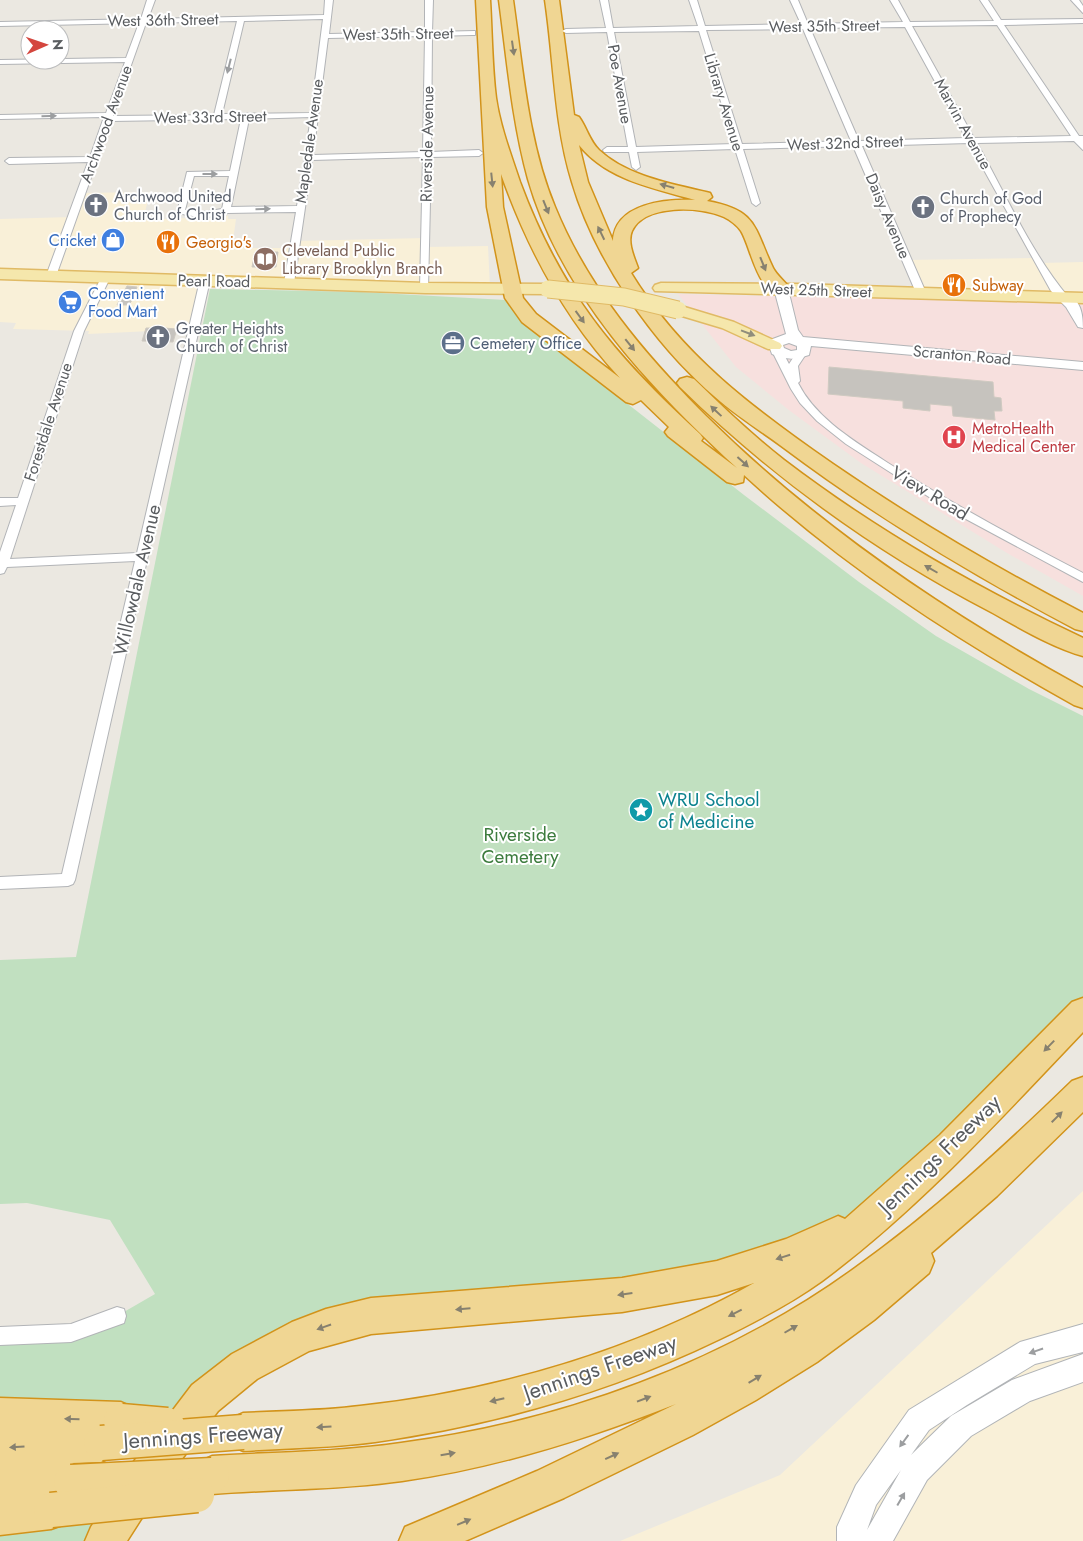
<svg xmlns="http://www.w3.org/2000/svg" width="1083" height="1541" font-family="Jost,sans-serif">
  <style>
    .commercial { fill: #f9f0d8 }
    .medical { fill: #f7e0de }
    .green { fill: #c1e0c0 }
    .building { fill: #c6c3be; stroke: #cfcac1 }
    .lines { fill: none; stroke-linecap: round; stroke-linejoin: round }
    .street-casing { stroke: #b2b4b7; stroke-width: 2 }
    .secondary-casing { stroke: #b1b4b7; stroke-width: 2 }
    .primary-casing { stroke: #e0ba65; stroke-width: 3 }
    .highway-casing { stroke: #d2931a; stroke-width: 3 }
    .street { fill: #fff; fill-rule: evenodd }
    .secondary { fill: #fff; fill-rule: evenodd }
    .primary { fill: #f5e7ac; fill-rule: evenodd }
    .highway { fill: #f0d693; fill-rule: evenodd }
    .primary-bridge-casing { stroke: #e0ba65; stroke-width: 19; stroke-linecap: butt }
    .highway-bridge-casing { stroke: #d2931a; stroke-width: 37; stroke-linecap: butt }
    .primary-bridge { stroke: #f5e7ac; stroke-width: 17 }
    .highway-bridge { stroke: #f0d693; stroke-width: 34 }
    .oneway { fill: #87816f }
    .oneway2 { fill: #9c9ea0 }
    .oneway3 { fill: #908d7b }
    .labels { text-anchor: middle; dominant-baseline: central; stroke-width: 4; stroke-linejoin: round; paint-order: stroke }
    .far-street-label { font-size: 16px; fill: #5a5d60; stroke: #fff }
    .far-worship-label { font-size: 16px; fill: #5b616d; stroke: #fff; text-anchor: start }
    .far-shop-label { font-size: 16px; fill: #366cbe; stroke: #fff; text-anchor: end }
    .far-food-label { font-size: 16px; fill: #c56008; stroke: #fff; text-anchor: start }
    .far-education-label { font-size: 16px; fill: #785e54; stroke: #fff; text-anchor: start }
    .far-service-label { font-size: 16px; fill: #4e5e75; stroke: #fff; text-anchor: start }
    .far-health-label { font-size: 16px; fill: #be3a42; stroke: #fff; text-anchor: start }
    .street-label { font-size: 19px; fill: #5a5d60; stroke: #fff }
    .culture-label { font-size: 19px; fill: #0d838f; stroke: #fff; text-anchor: start }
    .park-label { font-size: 19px; fill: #3d7c3e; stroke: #fff }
    .near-street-label { font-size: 22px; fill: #5a5d60; stroke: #fff }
  </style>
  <rect width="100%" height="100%" fill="#ebe8e1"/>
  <g class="commercial">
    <path d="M150,192L143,220L228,216V219H236L232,248H294L295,241L425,238L426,247L488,246L490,288L205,280L194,329L88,334L89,331L13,329L16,323L0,322V219L72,217L81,193Z"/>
    <path d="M1036,258L1040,263L1083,262V298L922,295L907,260Z"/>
    <path d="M1083,1191V1541H620L780,1475Z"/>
  </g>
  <path class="medical" d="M678,294L1083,303V596L1007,553L861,463L790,411L736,367Z"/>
  <g class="green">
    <path d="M210,289L361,292L506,300L541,336L744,495L859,582L936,636L1029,689L1083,716V1011L908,1188L790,1255L340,1322L172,1425L0,1417V1336L71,1333L117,1316L155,1294L110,1220L27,1203L0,1204V960L76,957Z"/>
    <path d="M128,1504L105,1541H0V1516Z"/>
  </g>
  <g class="building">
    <path d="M255,252H278L276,267H252Z"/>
    <path d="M127,286L137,287L132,300L129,305H117Z"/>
    <path d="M146,328H164L177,329L173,342L142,341Z"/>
    <path d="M443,338H464L463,349H443Z"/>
    <path d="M829,367L993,382L994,397L1001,398L1002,411H994L995,420L953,416L952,406L930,404V411L903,408V401L828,394Z"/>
  </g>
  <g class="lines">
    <g class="street-casing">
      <g id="street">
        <path d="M147,0H155L148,19L324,15L325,0H333L329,34L425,32V0H433L432,32L475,31V35H472L432,36L431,152L479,150L483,153L479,156L431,157L428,290L420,288L423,157L312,160L294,283L289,286L284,283L296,212L228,213L203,218L177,213L187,172L230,171L241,119L111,121L56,276L48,278L46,276L88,162L9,164L5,161L9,158L90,157L104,117L0,119V115L106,113L125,62L0,64V60L126,58L139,23L0,26V22L141,19ZM323,19L311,113L222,114L244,21ZM237,21L214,115L113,116L146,23ZM425,36L423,152L313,155L328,38ZM311,117L297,206L231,207L249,119ZM194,176H229L222,209L203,212L185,210Z"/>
        <path d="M600,0H608L613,28L698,26L689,0H697L705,26L801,24L790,0H798L808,24L903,22L890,0H898L910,22L994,21L980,0H988L1001,20L1083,19V23L1004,25L1079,136H1083V150L1074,141L977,143C1006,195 1031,253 1069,298L1061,300L1051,291L969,143L862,146L927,295L922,298L917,295L853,146L743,149L760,203L756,206L752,203L735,149L637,152L640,167L636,170L632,167L629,152H604L603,150L607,147H628L607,32L566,33L562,31L566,29L606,28ZM997,25L1071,136L974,138L912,26ZM905,27L966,138L859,141L810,28ZM803,29L851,141L742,144L706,30ZM699,31L734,144L636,147L614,32Z"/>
        <path d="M1071,0H1079L1083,6V13Z"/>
        <path d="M102,276L110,278L84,331L10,559L137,553L200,280L205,277L210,280L75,880L73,884L68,886L0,889V877L62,874L135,561L7,567L4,573L0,574V552L16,505L0,506V498H18L74,331Z"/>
        <path d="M777,348L781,349L789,364L797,352H805L806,354L798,366L800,381L798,383C816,419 856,442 888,463C951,503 1017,539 1083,573V582L951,511L846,444L817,421L800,403L791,389L772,351Z"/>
        <path d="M117,1307L124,1309L126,1316L124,1323L71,1342L0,1345V1327L71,1324Z"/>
      </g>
    </g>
    <g class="secondary-casing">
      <g id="secondary">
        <path d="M781,285L788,289L798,330L803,337L1083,362V370L811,346L809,355C794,360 787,360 772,354L768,343L770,340L786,334L774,289ZM789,343L797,346V350L791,351L784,348L783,345Z"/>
        <path d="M1064,294C1081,298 1083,314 1083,328L1078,327L1066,307L1057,298Z"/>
        <path d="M1083,1324V1352L1035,1364L967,1405L929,1430L911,1455L951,1416L1012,1380L1083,1354V1382L1030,1401L971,1436L927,1480L893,1541H837V1527L856,1485L909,1410L1020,1342ZM901,1470L867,1530L876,1505Z"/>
      </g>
    </g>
    <g class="primary-casing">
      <g id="primary">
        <path d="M0,269L425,283L548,284L556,289L548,294L425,293L0,279Z"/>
        <path d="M661,283L798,284L1083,293V303L655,291L653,288L655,285Z"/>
        <path d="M678,305L734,322L780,343L782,346L780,349H768L722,328L672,313L670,310Z"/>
      </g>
    </g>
    <g class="highway-casing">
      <g id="highway">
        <path d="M476,0H490C492,32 492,66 496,98C500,126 511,155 520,182C561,292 614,355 700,434L703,438L701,441L737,468C651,389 561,294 528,179C512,121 507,60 499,0H513C523,69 528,142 555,207C588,288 645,355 706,416C817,526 946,613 1083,688V708L1074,705C957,640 844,567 744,475L743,482L735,484L727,482L668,436L665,432L669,427L641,400L633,404L626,402L522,322L505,298L487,207ZM501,174C528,250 565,319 620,378L536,314L523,298L503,207Z"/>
        <path d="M545,0H559L574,115L579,117C587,128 589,140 599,150C628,177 673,184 710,193L712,197L707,201C758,210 754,228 773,268C777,276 785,281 790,289L787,293C758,300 752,249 741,231C737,225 730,220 724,217C701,206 644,204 632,231C627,242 634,257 638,268L631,273C682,356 754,409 833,464C913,519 996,568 1083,613V631L1075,629C973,575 876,517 784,448C761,431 735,415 714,396C653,343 595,260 572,182C554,124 554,60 545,0ZM579,145C607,180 653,188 695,200C666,199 615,203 613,241L588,182Z"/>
        <path d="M687,377L694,379C723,407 752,435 784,460C877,531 977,588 1083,638V656C1051,647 1020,628 991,612C876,552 773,478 680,387L677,383L680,379Z"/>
        <path d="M1083,998V1032C1000,1119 919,1209 822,1281C790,1304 755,1322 720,1339C611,1392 494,1425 375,1442C331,1448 287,1448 243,1451L230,1445L224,1432L230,1419L243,1413C282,1411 321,1411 360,1406C497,1391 634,1351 754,1283L717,1295L622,1312L371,1334L309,1351L257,1379L218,1411L166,1480L127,1541H85L91,1527L129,1468L192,1385L232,1354L292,1322L326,1309L371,1298L622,1278L717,1261L786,1239L838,1216L845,1219L940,1135L1072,1002Z"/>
        <path d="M1083,1077V1112L997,1196L931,1253L934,1261L929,1273L874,1320L817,1362L756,1400L693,1435L564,1498L465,1541H399L405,1527L537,1471L676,1404C587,1439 496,1468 402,1481C339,1490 275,1489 212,1494L199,1488L193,1475L199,1462L212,1456C275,1452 339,1452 401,1443C561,1422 724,1363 855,1268C933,1212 1003,1148 1072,1081Z"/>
        <path d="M0,1398L121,1402L134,1408L140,1421L134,1434L118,1439L120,1443L114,1456L101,1462L72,1463L84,1469L90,1482L84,1495L67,1501L70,1510L65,1524L51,1529L0,1535Z"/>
      </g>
    </g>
    <use href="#street" class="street"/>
    <use href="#secondary" class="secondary"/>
    <use href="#primary" class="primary"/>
    <use href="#highway" class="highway"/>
    <g class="primary-bridge-casing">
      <path id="primary-bridge" d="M548,289L624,297L678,310"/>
    </g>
    <g class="highway-bridge-casing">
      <g id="highway-bridge">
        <path d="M121,1421L167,1425"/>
        <path d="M101,1443L243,1432"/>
        <path d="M71,1482L212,1475"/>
        <path d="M51,1510L197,1495"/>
      </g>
    </g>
    <use href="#primary-bridge" class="primary-bridge"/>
    <use href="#highway-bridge" class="highway-bridge"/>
  </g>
  <defs><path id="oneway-solid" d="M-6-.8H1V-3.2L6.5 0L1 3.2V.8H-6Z" transform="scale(1.25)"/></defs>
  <g class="oneway">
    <use href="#oneway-solid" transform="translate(513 48) rotate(82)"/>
    <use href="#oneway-solid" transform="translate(492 180) rotate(84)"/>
    <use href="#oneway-solid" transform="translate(667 186) rotate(-164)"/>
    <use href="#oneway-solid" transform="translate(546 207) rotate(68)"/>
    <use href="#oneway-solid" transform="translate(601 233) rotate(-116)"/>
    <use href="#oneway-solid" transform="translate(763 264) rotate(68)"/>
    <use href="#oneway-solid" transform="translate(580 317) rotate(54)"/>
    <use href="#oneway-solid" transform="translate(630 345) rotate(51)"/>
    <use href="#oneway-solid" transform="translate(716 411) rotate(-137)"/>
    <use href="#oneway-solid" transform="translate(743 462) rotate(42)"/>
    <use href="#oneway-solid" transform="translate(931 569) rotate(-150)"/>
    <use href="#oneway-solid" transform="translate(1049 1046) rotate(134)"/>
    <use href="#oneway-solid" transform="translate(1057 1117) rotate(-45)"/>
    <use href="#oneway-solid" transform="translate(783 1257) rotate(162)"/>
    <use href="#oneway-solid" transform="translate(625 1294) rotate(172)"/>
    <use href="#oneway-solid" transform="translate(463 1309) rotate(175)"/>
    <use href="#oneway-solid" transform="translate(735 1313) rotate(153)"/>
    <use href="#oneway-solid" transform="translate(324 1327) rotate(161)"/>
    <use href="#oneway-solid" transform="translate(791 1329) rotate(-30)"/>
    <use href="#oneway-solid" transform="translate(755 1379) rotate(-31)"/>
    <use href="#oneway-solid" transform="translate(644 1399) rotate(-21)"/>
    <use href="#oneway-solid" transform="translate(497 1400) rotate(167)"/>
    <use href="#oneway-solid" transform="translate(72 1419) rotate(-178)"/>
    <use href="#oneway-solid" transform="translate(324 1427) rotate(176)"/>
    <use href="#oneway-solid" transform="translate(17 1447) rotate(177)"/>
    <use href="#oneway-solid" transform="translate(448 1454) rotate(-10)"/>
    <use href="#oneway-solid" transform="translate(612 1456) rotate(-25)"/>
    <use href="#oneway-solid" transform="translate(464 1522) rotate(-23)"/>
  </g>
  <g class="oneway2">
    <use href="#oneway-solid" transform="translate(229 66) rotate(104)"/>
    <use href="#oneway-solid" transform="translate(49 116) rotate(-1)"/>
    <use href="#oneway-solid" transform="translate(210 174)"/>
    <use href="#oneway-solid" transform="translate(263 209) rotate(-1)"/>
    <use href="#oneway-solid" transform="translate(1036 1351) rotate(161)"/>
    <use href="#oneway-solid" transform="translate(904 1441) rotate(126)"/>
    <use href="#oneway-solid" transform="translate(901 1499) rotate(-60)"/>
  </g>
  <use class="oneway3" href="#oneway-solid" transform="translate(748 333) rotate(21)"/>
  <defs>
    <g id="church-disc" transform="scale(1.25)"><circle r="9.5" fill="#6b7280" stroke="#fff"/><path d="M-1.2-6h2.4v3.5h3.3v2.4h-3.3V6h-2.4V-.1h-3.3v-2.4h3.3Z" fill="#fff"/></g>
    <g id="shop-disc" transform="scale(1.25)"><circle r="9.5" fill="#3f7fe0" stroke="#fff"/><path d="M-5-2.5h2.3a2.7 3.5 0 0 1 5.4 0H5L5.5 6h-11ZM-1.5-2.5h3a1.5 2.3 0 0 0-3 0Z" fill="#fff"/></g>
    <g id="restaurant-disc" transform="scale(1.25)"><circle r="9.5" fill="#e8710a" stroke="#fff"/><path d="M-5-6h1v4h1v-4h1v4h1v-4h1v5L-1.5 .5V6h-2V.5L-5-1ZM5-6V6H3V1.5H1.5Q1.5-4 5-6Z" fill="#fff"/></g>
    <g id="library-disc" transform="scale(1.25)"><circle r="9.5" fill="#8d6e63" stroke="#fff"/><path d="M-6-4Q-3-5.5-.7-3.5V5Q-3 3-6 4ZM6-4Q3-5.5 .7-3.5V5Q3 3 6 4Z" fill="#fff"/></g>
    <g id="supermarket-disc" transform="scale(1.25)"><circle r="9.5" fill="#3f7fe0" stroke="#fff"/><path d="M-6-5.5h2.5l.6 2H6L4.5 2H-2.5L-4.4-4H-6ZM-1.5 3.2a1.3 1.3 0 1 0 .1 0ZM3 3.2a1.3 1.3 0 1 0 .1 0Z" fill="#fff"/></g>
    <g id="office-disc" transform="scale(1.25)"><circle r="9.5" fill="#5c6f8a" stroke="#fff"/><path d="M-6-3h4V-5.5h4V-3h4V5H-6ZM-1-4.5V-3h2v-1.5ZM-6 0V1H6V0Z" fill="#fff"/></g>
    <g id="hospital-disc" transform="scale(1.25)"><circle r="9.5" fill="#e0444e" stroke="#fff"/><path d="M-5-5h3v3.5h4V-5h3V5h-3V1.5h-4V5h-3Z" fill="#fff"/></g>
    <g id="sight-disc" transform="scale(1.25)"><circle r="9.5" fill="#0f9aa8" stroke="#fff"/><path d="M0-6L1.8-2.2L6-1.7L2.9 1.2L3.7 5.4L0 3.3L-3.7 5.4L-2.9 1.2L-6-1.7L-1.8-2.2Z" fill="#fff"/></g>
  </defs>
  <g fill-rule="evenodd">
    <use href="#church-disc" x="96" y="205"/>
    <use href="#church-disc" x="923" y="207"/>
    <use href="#shop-disc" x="113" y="240"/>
    <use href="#restaurant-disc" x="168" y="242"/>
    <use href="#library-disc" x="265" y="259"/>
    <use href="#restaurant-disc" x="954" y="285"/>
    <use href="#supermarket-disc" x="70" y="302"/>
    <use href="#church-disc" x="158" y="337"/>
    <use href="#office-disc" x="453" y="343"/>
    <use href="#hospital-disc" x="954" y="437"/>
    <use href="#sight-disc" x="641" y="810"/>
  </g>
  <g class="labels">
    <g class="far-street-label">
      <text transform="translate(163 20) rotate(-1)">West 36th Street</text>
      <text transform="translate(824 26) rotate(-1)">West 35th Street</text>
      <text transform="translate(398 34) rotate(-1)">West 35th Street</text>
      <text transform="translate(620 84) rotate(80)">Poe Avenue</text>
      <text transform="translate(724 102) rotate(73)">Library Avenue</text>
      <text transform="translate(210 117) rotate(-1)">West 33rd Street</text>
      <text transform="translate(106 124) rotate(-70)">Archwood Avenue</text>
      <text transform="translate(963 124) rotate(61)">Marvin Avenue</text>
      <text transform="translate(309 141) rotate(-82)">Mapledale Avenue</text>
      <text transform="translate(845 143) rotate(-2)">West 32nd Street</text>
      <text transform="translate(427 144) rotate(-89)">Riverside Avenue</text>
      <text transform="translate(888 216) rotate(67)">Daisy Avenue</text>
      <text transform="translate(214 281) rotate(1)">Pearl Road</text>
      <text transform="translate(816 290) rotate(2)">West 25th Street</text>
      <text transform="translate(962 355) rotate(5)">Scranton Road</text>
      <text transform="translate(48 422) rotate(-72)">Forestdale Avenue</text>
    </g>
    <g class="far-worship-label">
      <text x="114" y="196">Archwood United<tspan x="114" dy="18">Church of Christ</tspan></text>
      <text x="940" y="198">Church of God<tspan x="940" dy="18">of Prophecy</tspan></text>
      <text x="176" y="328">Greater Heights<tspan x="176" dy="18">Church of Christ</tspan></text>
    </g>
    <g class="far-shop-label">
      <text x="96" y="240">Cricket</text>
      <text x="88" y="293" text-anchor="start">Convenient<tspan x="88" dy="18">Food Mart</tspan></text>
    </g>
    <g class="far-food-label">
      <text x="186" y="242">Georgio's</text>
      <text x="972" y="285">Subway</text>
    </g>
    <g class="far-education-label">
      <text x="282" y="250">Cleveland Public<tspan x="282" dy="18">Library Brooklyn Branch</tspan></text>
    </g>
    <g class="far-service-label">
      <text x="470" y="343">Cemetery Office</text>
    </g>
    <g class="far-health-label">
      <text x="972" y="428">MetroHealth<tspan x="972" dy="18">Medical Center</tspan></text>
    </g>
    <g class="street-label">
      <text transform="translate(930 493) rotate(31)">View Road</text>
      <text transform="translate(137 580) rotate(-77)">Willowdale Avenue</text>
    </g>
    <g class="culture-label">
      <text x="658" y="799">WRU School<tspan x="658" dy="22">of Medicine</tspan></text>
    </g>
    <g class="park-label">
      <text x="520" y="834">Riverside<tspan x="520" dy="22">Cemetery</tspan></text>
    </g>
    <g class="near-street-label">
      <text transform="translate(939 1154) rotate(-44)">Jennings Freeway</text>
      <text transform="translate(600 1367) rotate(-19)">Jennings Freeway</text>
      <text transform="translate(203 1435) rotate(-4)">Jennings Freeway</text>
    </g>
  </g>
  <g transform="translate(45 45) rotate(88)"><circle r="24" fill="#ffffff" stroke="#bdbebf"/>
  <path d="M0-4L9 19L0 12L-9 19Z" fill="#d4463e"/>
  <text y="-8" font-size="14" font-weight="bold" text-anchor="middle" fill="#5a5d60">N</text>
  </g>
</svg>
